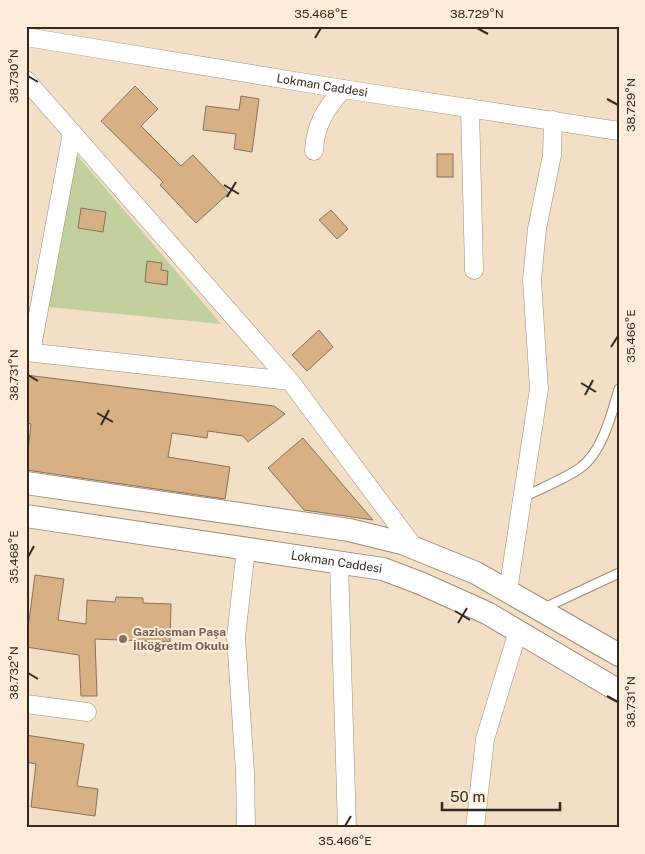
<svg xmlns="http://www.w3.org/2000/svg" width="645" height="854" font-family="'Public Sans',sans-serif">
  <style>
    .park { fill: #c2d09d }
    .building { fill: #d7b084; stroke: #86725d }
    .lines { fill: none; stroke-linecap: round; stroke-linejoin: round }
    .service-casing { stroke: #9f8b75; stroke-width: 11 }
    .minor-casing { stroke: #9f8b75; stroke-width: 19 }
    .tertiary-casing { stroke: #9f8b75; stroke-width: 24 }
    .service { stroke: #fff; stroke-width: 9 }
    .minor { stroke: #fff; stroke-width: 18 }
    .tertiary { stroke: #fff; stroke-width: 22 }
    .ticks { fill: none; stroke: #312920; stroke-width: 2 }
    .education-dot { fill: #8d6e63; stroke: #fdecd9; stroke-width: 2 }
    .labels { text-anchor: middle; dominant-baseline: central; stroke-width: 4; stroke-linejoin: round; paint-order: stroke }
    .street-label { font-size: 12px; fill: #312920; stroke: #fdecd9 }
    .education-label { font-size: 12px; font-weight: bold; fill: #785e54; stroke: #fdecd9; text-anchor: start }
    .neatline { fill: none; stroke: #312920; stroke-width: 2 }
    .ticks-label { font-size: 12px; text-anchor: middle; fill: #312920 }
  </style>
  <rect width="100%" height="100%" fill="#f3dec6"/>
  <path class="park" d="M70,147L221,324L48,307Z"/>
  <g class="building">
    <path d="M135,86L158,109L141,126L181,166L193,155L229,193L196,223L160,185L163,182L101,121Z"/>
    <path d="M241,96L259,99L252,152L234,149L236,134L203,130L206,106L239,110Z"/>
    <rect x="437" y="154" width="16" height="23"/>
    <path d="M81,208L106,212L103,232L78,228Z"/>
    <path d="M331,210L348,229L337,239L319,220Z"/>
    <path d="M147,261L162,263L161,270L168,271L167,285L145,282Z"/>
    <path d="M319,330L333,347L307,371L292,355Z"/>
    <path d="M26,375L274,406L285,414L248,442L243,436L208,431L207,438L172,433L168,457L230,467L225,499L26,470L31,424L26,423Z"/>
    <path d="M303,438L348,491L373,520L304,510L268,468Z"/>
    <path d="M35,575L64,579L58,620L86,624L87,600L115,602L116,597L143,598V603L171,604L170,642L95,639L97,696H81L79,655L26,647V620L29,621Z"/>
    <path d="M26,735L84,744L77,786L98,789L95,816L31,807L36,764L26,762Z"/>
  </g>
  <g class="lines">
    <g class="service-casing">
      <g id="service">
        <path d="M522,498C541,488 563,480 580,468C602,453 612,413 619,389"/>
        <path d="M542,609L619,573"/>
      </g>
    </g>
    <g class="minor-casing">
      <g id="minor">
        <path id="s1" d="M26,37L343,89L619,131"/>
        <path d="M26,80L290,381L414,547"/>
        <path d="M470,108L474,270"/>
        <path d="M314,151C315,125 326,108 343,89"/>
        <path d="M26,352L290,381"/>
        <path d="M31,352L72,133"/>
        <path d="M339,562L347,828"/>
        <path d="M508,591L539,389L532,280L537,229L552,155L553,120"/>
        <path d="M26,704L87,712"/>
        <path d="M246,828L245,772L236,637L246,549"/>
        <path d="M475,828L485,739L518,631"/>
      </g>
    </g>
    <g class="tertiary-casing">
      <g id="tertiary">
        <path d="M26,483L349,530L402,543L476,573L619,655"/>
        <path id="s2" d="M26,516L383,569L420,583L487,613L619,691"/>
      </g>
    </g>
    <use href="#service" class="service"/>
    <use href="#minor" class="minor"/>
    <use href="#tertiary" class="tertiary"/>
  </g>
  <path class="ticks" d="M477,28L488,34M315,38L321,28M28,76L38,82M607,99L618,105M224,185L239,194M227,197L236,182M611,347L618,336M28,375L38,381M581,383L596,392M585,395L593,380M97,413L113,422M101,425L109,410M28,557L34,546M455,611L470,620M458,623L467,608M28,673L38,679M607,696L618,702M345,826L351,816"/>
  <circle class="education-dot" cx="123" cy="639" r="5"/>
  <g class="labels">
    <g class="street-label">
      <text stroke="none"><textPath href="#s1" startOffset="300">Lokman Caddesi</textPath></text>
      <text stroke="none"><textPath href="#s2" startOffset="314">Lokman Caddesi</textPath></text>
    </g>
    <g class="education-label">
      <text x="133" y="632">Gaziosman Paşa<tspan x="133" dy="14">İlköğretim Okulu</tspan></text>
    </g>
  </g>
  <rect width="645" height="854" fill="none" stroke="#fdecd9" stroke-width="55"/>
  <path d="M442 802v8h118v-8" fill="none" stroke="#312920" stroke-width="2.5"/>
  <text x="450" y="802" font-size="15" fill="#312920" stroke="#fdecd9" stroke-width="4" paint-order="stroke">50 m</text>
  <rect x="28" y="28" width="590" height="798" class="neatline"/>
  <g class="ticks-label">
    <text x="321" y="18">35.468°E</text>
    <text x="477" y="18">38.729°N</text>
    <text transform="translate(14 76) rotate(-90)" y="4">38.730°N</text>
    <text transform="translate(631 105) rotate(-90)" y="4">38.729°N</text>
    <text transform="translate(631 336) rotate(-90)" y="4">35.466°E</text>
    <text transform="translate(14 375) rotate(-90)" y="4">38.731°N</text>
    <text transform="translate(14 557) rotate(-90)" y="4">35.468°E</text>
    <text transform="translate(14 673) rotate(-90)" y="4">38.732°N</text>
    <text transform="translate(631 702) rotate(-90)" y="4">38.731°N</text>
    <text x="345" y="845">35.466°E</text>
  </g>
</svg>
